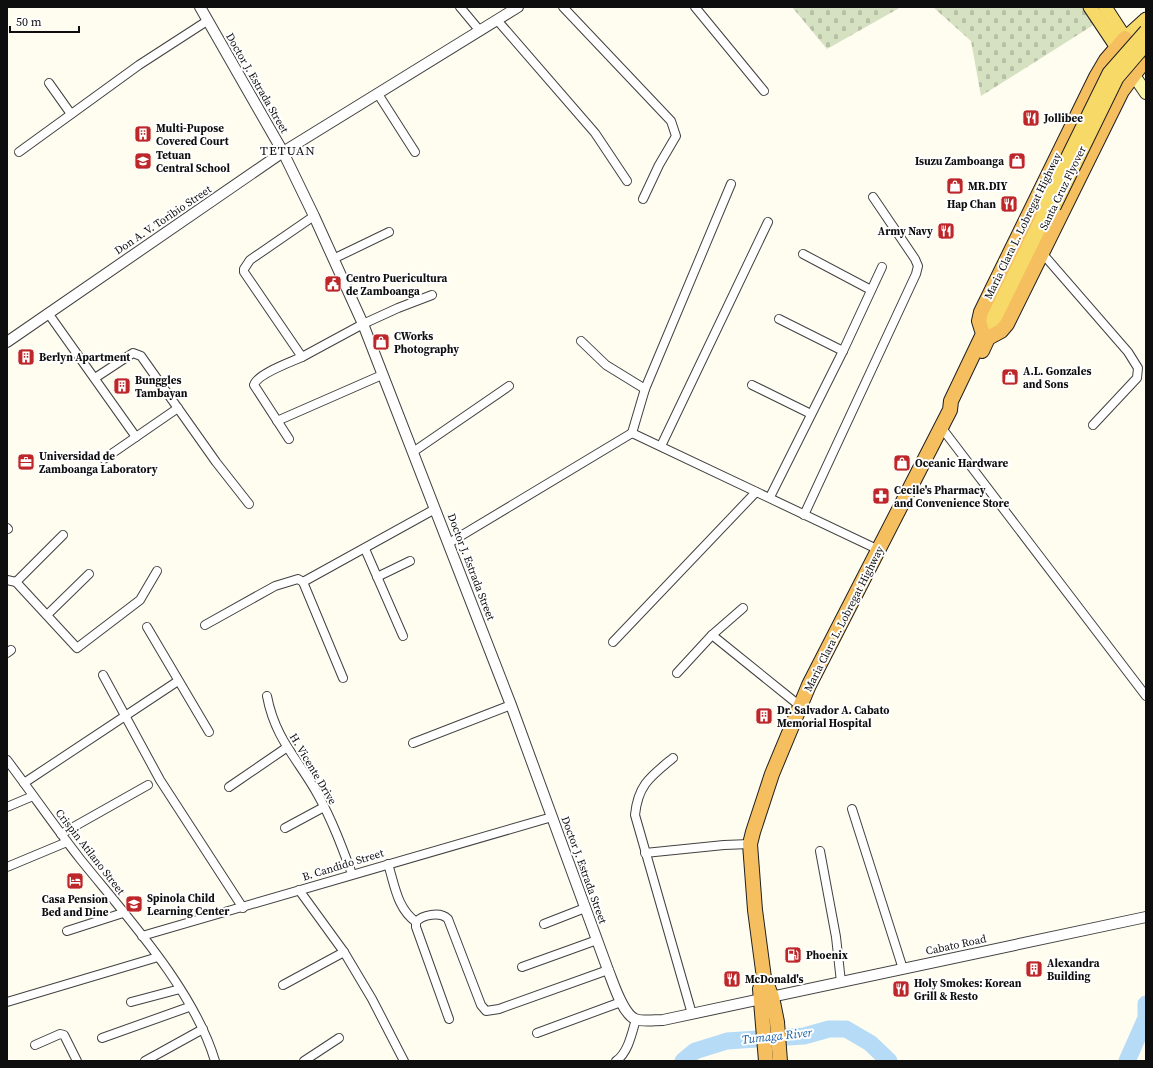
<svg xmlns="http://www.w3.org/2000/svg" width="1153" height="1068" font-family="'Source Serif 4',serif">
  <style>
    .cemetery { fill: url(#cemetery-stones) }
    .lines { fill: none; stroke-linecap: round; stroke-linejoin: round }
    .river { stroke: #b5dbf6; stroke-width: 17 }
    .minor-casing { stroke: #414141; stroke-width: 10 }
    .tertiary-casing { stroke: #414141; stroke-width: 12 }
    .secondary-casing { stroke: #303030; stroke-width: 14 }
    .primary-casing { stroke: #1f1f1f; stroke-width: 15 }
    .trunk-casing { stroke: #1f1f1f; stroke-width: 16 }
    .minor { stroke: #fff; stroke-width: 8 }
    .tertiary { stroke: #fff; stroke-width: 10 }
    .secondary { stroke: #fef8ab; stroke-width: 12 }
    .primary { stroke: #f7d967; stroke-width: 13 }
    .trunk { stroke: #f5bf60; stroke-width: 14 }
    .primary-bridge-casing { stroke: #1f1f1f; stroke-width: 15; stroke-linecap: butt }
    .primary-bridge { stroke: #f7d967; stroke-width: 13 }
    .labels { text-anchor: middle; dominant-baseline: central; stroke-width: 4; stroke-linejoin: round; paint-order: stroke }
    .street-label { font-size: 11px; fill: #0e0e0e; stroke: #fff }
    .poi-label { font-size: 11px; font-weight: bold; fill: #0e0e0e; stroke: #fff; text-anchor: start }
    .water-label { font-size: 12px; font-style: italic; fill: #1860a0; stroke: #fff }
    .quarter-label { font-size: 13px; letter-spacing: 1px; fill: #0e0e0e; stroke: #fff }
  </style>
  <defs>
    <pattern id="cemetery-stones" width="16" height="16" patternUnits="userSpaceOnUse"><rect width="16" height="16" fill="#d5e1c1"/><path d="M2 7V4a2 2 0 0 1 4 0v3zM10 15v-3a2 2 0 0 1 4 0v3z" fill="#b6c0a5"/></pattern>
  </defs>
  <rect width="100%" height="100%" fill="#fffcf0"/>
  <g class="cemetery">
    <path d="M792,7H901L827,49Z"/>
    <path d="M933,7H1084L1095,24L981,96L971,41Z"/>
  </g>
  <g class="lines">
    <g class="river">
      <path d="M683,1061L695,1051L727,1041L804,1036L829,1029H846L870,1043L889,1061"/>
      <path d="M1127,1061L1146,1018V1004"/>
    </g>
    <g class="minor-casing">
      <g id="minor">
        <path d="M460,7L480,31"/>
        <path d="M563,7L671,121L676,136L659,165L643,199"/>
        <path d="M695,7L764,91"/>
        <path d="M497,20L595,133L627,181"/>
        <path d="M49,83L71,114"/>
        <path d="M378,94L415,152"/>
        <path d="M19,152L139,65L207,21"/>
        <path d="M314,216L250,260L244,269V272L302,357L363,324L398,308L432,295"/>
        <path d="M1042,253L1128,352L1138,368L1137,378L1093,425"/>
        <path d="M803,254L871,290"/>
        <path d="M333,259L389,232"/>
        <path d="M48,313L136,437"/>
        <path d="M779,319L843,351"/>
        <path d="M581,341L606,365L645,389"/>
        <path d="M95,378L133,353L141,356L216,462L249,504"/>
        <path d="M752,385L811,414"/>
        <path d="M277,421L382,375"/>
        <path d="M941,427L1146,696"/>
        <path d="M632,433L645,389L731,184"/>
        <path d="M289,439L254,385C257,374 291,362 302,357"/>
        <path d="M661,446L768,222"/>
        <path d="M413,452L509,386"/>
        <path d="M104,459L178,408"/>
        <path d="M770,497L843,351L882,267"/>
        <path d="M804,515L916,274L918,266L915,259L873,197"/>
        <path d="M7,528L8,529"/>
        <path d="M449,543L632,433L879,550"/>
        <path d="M365,549L403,636"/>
        <path d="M377,577L410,561"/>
        <path d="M7,580L16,582L77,648L140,600L157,571"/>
        <path d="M16,582L63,535"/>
        <path d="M303,582L435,509"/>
        <path d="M47,615L89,574"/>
        <path d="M205,625L275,586L298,579L303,582L343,678"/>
        <path d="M147,627L209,732"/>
        <path d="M712,635L743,608"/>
        <path d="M613,642L756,492"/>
        <path d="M7,653L11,650"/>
        <path d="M677,673L712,635L800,706"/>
        <path d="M103,675L160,780L243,908"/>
        <path d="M267,696C275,739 298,759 318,795C332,820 342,847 352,874"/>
        <path d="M413,743L511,705"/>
        <path d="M673,758C650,777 638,785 635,815L692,1014"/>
        <path d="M7,760C32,793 55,827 81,860C127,917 194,990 215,1061"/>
        <path d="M24,783L178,681"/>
        <path d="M229,787L286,748"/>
        <path d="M7,807L33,796"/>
        <path d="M852,809L903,969"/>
        <path d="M285,828L324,807"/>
        <path d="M61,834L148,785"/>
        <path d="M820,851L836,937L841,982"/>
        <path d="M645,853L724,845L750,844"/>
        <path d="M388,864C395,886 397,908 416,922"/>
        <path d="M7,867L67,842"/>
        <path d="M299,890L344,952L372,999L404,1061"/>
        <path d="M544,924L585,908"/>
        <path d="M67,931L123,913"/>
        <path d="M142,936L552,817"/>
        <path d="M522,967L597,940"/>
        <path d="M283,985L344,952"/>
        <path d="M7,1002L158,957"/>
        <path d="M131,1002L180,989"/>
        <path d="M449,1019L416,927V922C422,915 440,911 448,919L481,1005L486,1011L499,1009L608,970"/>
        <path d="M537,1033L621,1002"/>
        <path d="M102,1038L189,1007"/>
        <path d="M35,1045L60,1034L64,1035L77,1061"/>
        <path d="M145,1061L203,1029"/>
        <path d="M304,1061L339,1038"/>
        <path d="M616,1061C628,1053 632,1033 636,1019"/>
      </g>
    </g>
    <g class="tertiary-casing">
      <g id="tertiary">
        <path d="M200,7L283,152L314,216L363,324L511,705L608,970C613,982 622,1013 635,1019C643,1022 654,1020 663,1020L1146,917"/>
        <path d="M7,342L283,152L518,7"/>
      </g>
    </g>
    <g class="secondary-casing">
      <path id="secondary" d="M1133,74L1146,93"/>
    </g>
    <g class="primary-casing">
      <g id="primary">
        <path d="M1090,7L1122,55"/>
        <path d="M1105,7L1131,47"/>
        <path d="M1125,38L1146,19"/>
        <path d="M986,327L1045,203"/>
        <path d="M988,338L1054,207"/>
      </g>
    </g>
    <g class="trunk-casing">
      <g id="trunk">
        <path d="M982,351L988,338L1001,331L1007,324L1122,91L1142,64"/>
        <path d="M764,978L760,989L766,1061"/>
        <path d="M780,1061L777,1022L772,997L764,978L755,910L750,844L753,832L772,774L809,685L950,410L951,401L983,334L979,321L981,312L1096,77L1106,60L1125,38"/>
      </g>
    </g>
    <use href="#minor" class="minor"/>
    <use href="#tertiary" class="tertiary"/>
    <use href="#secondary" class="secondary"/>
    <use href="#primary" class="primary"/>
    <use href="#trunk" class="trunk"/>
    <g class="primary-bridge-casing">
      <g id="primary-bridge">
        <path d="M1045,203L1109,73L1146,31"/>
        <path d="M1054,207L1117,78L1146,44"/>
      </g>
    </g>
    <use href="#primary-bridge" class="primary-bridge"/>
  </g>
  <defs>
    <g id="restaurant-square" transform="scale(0.9)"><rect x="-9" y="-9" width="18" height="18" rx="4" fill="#be2729" stroke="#fff"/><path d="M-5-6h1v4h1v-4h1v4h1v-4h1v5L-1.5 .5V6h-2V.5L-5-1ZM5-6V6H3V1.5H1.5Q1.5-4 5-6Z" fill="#fff"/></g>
    <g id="building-square" transform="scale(0.9)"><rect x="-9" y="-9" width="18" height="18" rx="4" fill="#be2729" stroke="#fff"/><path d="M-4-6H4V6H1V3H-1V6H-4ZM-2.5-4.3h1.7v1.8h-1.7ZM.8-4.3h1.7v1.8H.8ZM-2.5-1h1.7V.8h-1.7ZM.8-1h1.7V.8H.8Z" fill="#fff"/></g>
    <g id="school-square" transform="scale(0.9)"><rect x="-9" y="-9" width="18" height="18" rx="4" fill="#be2729" stroke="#fff"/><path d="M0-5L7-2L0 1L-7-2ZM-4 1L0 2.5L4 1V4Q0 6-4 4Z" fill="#fff"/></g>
    <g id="shop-square" transform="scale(0.9)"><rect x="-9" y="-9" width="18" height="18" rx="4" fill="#be2729" stroke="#fff"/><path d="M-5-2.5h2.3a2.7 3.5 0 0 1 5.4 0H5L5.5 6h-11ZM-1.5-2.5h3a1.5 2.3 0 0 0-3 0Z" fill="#fff"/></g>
    <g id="civic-square" transform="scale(0.9)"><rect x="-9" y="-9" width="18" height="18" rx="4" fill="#be2729" stroke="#fff"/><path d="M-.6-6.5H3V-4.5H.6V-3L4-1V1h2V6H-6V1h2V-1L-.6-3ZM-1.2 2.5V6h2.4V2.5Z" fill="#fff"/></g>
    <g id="office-square" transform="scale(0.9)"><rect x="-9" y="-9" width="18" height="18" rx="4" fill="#be2729" stroke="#fff"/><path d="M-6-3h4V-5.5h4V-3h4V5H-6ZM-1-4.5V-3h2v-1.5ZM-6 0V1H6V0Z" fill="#fff"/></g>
    <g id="pharmacy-square" transform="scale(0.9)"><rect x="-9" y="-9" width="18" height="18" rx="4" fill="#be2729" stroke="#fff"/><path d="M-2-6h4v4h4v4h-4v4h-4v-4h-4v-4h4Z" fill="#fff"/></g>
    <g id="hotel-square" transform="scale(0.9)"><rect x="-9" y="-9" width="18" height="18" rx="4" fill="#be2729" stroke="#fff"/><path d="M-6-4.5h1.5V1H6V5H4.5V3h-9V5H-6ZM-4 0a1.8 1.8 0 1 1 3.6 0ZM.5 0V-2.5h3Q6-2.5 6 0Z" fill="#fff"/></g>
    <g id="fuel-square" transform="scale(0.9)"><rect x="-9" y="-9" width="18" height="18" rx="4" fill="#be2729" stroke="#fff"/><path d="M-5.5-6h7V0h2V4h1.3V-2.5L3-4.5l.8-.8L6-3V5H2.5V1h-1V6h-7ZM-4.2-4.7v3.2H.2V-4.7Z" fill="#fff"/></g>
  </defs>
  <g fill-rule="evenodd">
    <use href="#restaurant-square" x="1031" y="118"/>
    <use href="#building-square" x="143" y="134"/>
    <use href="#school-square" x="143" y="161"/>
    <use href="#shop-square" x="1017" y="161"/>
    <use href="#shop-square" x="955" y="186"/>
    <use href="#restaurant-square" x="1009" y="204"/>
    <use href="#restaurant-square" x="946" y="231"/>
    <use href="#civic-square" x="333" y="284"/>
    <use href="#shop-square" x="381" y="342"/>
    <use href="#building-square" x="26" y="357"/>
    <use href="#shop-square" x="1010" y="377"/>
    <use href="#building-square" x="122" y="386"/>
    <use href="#office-square" x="26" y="462"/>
    <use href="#shop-square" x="902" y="463"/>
    <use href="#pharmacy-square" x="881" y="496"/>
    <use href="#building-square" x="764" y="716"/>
    <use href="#hotel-square" x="75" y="881"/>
    <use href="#school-square" x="134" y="904"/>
    <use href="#fuel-square" x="793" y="955"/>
    <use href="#building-square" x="1034" y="969"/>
    <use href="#restaurant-square" x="732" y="979"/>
    <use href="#restaurant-square" x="901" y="989"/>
  </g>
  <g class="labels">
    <g class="street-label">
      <text transform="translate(257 83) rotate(60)">Doctor J. Estrada Street</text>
      <text transform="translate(1063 188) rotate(-64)">Santa Cruz Flyover</text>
      <text transform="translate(163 220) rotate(-34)">Don A. V. Toribio Street</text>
      <text transform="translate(1023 226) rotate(-64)">Maria Clara L. Lobregat Highway</text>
      <text transform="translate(471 567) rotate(69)">Doctor J. Estrada Street</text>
      <text transform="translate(844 619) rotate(-63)">Maria Clara L. Lobregat Highway</text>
      <text transform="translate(313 769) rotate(59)">H. Vicente Drive</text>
      <text transform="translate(90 852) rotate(52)">Crispin Atilano Street</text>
      <text transform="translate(343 865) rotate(-17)">B. Candido Street</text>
      <text transform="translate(584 870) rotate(70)">Doctor J. Estrada Street</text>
      <text transform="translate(956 945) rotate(-12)">Cabato Road</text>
    </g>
    <g class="poi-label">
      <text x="1044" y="118">Jollibee</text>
      <text x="156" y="128">Multi-Pupose<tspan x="156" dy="13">Covered Court</tspan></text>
      <text x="156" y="155">Tetuan<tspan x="156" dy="13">Central School</tspan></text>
      <text x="1004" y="161" text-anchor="end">Isuzu Zamboanga</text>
      <text x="968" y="186">MR.DIY</text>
      <text x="996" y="204" text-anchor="end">Hap Chan</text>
      <text x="933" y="231" text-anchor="end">Army Navy</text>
      <text x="346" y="278">Centro Puericultura<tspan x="346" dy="13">de Zamboanga</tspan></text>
      <text x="394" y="336">CWorks<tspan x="394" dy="13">Photography</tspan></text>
      <text x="39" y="357">Berlyn Apartment</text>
      <text x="1023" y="371">A.L. Gonzales<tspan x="1023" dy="13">and Sons</tspan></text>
      <text x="135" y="380">Bunggles<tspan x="135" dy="13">Tambayan</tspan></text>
      <text x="39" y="456">Universidad de<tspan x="39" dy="13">Zamboanga Laboratory</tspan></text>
      <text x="915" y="463">Oceanic Hardware</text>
      <text x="894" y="490">Cecile's Pharmacy<tspan x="894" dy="13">and Convenience Store</tspan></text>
      <text x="777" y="710">Dr. Salvador A. Cabato<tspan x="777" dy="13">Memorial Hospital</tspan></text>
      <text x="147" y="898">Spinola Child<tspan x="147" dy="13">Learning Center</tspan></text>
      <text x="75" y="899" text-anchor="middle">Casa Pension<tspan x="75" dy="13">Bed and Dine</tspan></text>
      <text x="806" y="955">Phoenix</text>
      <text x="1047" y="963">Alexandra<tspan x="1047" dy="13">Building</tspan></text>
      <text x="745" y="979">McDonald's</text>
      <text x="914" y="983">Holy Smokes: Korean<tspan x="914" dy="13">Grill &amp; Resto</tspan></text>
    </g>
    <g class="water-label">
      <text transform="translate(777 1036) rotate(-6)">Tumaga River</text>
    </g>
    <g class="quarter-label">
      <text x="288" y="150">TETUAN</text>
    </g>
  </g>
  <rect width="1153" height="1068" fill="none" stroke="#0e0e0e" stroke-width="16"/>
  <path d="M10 26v6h69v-6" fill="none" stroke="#0e0e0e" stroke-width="2"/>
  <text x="16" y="26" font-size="12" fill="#0e0e0e" stroke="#ffffff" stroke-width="3" paint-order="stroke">50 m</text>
</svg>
